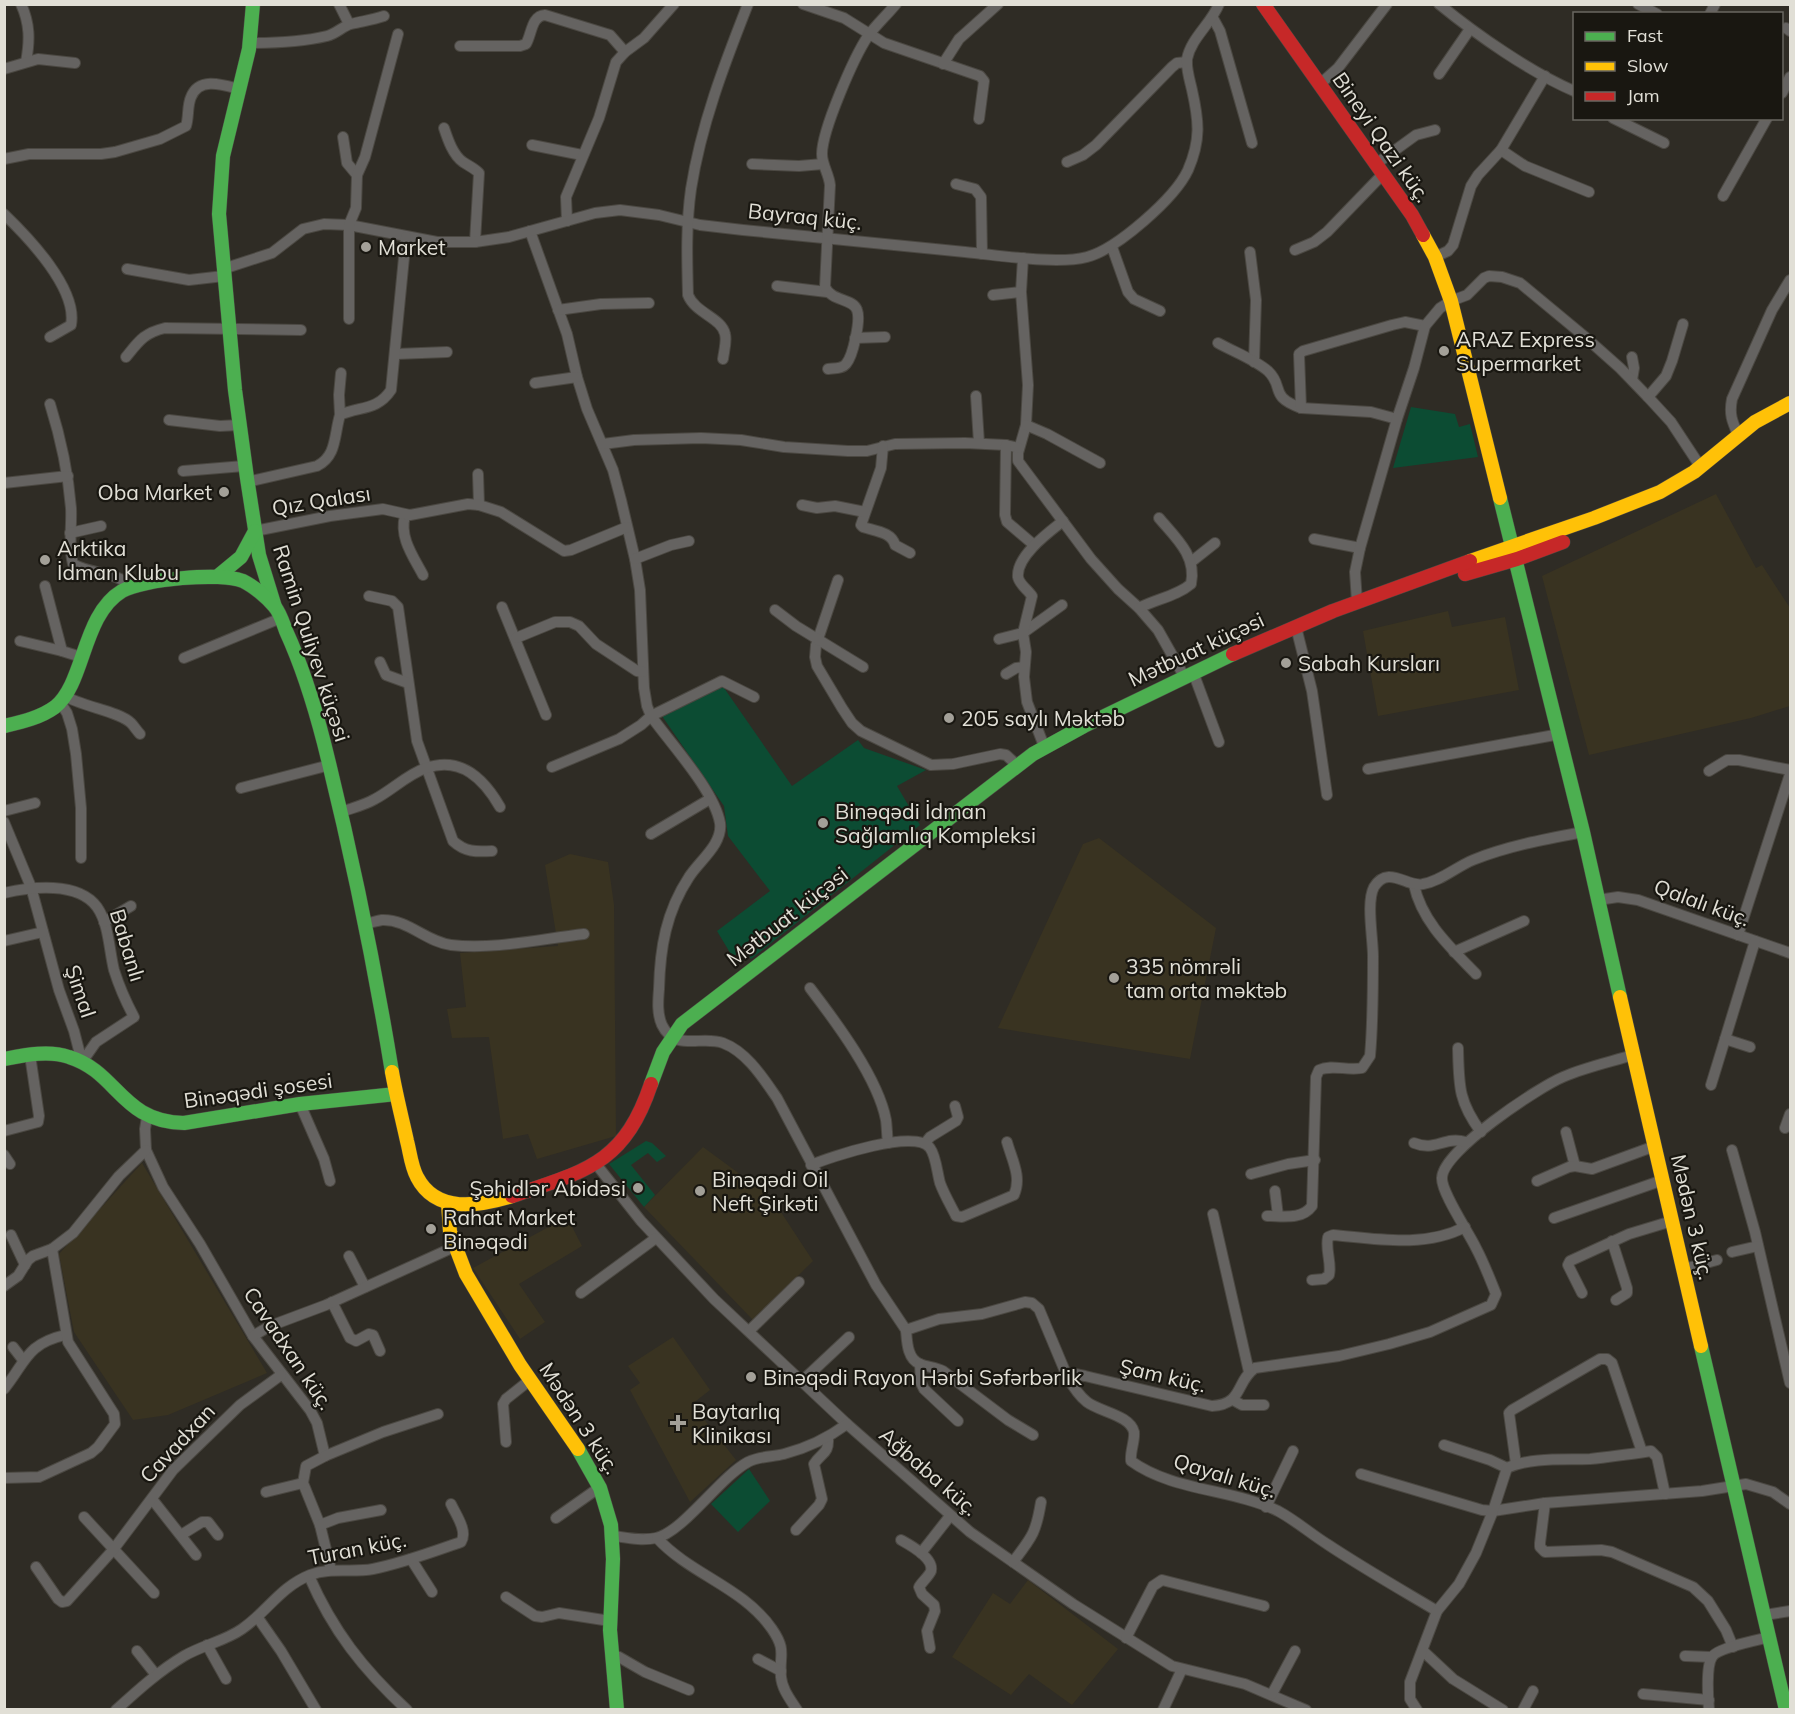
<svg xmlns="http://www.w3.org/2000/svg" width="1795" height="1714" font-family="Mulish,sans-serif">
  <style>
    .built { fill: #393321 }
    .green { fill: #0c4c33 }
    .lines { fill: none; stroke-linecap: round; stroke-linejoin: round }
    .street-casing { stroke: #4b4842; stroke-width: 12 }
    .fast-casing { stroke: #4b4842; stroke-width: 15 }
    .slow-casing { stroke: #4b4842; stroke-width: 15 }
    .jam-casing { stroke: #4b4842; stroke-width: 15 }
    .street { stroke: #656361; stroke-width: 10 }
    .fast { stroke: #4caf50; stroke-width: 14 }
    .slow { stroke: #ffc107; stroke-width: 14 }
    .jam { stroke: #c62828; stroke-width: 14 }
    .poi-dot { fill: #a3a098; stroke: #191711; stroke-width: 2 }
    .labels { text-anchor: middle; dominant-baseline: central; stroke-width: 4.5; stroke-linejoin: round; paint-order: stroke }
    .street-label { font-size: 21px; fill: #e1dfd6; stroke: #191711 }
    .poi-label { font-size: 21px; fill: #e1dfd6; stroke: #191711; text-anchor: start }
  </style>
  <rect width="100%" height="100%" fill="#2f2c25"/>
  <g class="built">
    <path d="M1716,494L1756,568L1762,565L1790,608V706L1751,718L1589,755L1542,576Z"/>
    <path d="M1448,611L1452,627L1505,617L1519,690L1378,716L1363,631Z"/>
    <path d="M1099,838L1216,928L1190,1059L998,1028L1083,844Z"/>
    <path d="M570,854L608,862L614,905L616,1136L537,1159L528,1134L503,1139L489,1037L452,1038L447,1009L466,1007L460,953L558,946L545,865Z"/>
    <path d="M703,1147L771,1197L813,1261L753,1320L644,1207Z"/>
    <path d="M142,1163L267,1373L168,1415L133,1420L74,1332L59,1254Z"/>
    <path d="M567,1217L582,1246L519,1284L545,1322L520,1339L473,1268Z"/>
    <path d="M673,1337L710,1390L692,1404L736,1460L690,1502L630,1390L640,1383L628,1366Z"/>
    <path d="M1028,1580L1118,1649L1072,1705L1029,1674L1011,1695L952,1657L993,1593L1010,1604Z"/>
  </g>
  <g class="green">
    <path d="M1411,407L1455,414L1459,427L1470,424L1478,457L1393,468Z"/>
    <path d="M722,685L792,786L858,740L864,748L926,770L897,786L920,825L751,959L745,951L732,956L717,931L770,891L728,836L724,806L662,716Z"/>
    <path d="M646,1141L652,1143L666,1156L657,1162L648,1153L631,1165L655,1195L644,1207L609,1164Z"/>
    <path d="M749,1469L770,1501L738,1532L711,1504Z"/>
  </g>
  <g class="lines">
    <g class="street-casing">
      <g id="street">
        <path d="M21,4C30,24 30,40 26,62"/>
        <path d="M339,4L349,24"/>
        <path d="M803,4L844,18L884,43L980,76L984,81L979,119"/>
        <path d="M1439,4C1477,35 1530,72 1574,91"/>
        <path d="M1638,4L1657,14"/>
        <path d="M1710,14L1715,4"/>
        <path d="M1213,18L1220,31L1252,143"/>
        <path d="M1786,28L1790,31"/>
        <path d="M251,43C276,43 302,42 327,36C336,34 343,26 351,24C363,21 372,20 384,16"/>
        <path d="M460,46H520L526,44C532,34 531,16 545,15L610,35L625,52"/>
        <path d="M943,64L959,39L998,4"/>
        <path d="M4,69L38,59L75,63"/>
        <path d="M1439,74L1470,29"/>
        <path d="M1319,85L1338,68L1387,4"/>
        <path d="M1782,93L1790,77"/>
        <path d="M1613,118L1664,143"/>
        <path d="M444,128C448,140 453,155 463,162C469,166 474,168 479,173L475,242"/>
        <path d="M343,137L347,163L357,175"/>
        <path d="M532,145L582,155"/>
        <path d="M1501,150L1525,166L1589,192"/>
        <path d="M4,159L29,154H101L115,152L160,139L186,126C189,117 187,106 191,97C199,76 224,85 239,89"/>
        <path d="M1067,162L1083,155L1096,145L1172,67L1177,63L1187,62"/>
        <path d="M752,164L799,166L823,164"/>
        <path d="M1376,164L1416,135L1435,130"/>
        <path d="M956,184L975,189L981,197L982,254"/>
        <path d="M1723,196L1767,118"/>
        <path d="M4,214C28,237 78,289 71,325L50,337"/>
        <path d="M567,221L566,197L599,118L616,62L625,52L644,38L674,4"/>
        <path d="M530,231L567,334L577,377L587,409L613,470L621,500L635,559L640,590L644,688L647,706L651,716C671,744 714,790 720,823C723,844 699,861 689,877C666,912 660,948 659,989C658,1001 657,1014 662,1025C675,1052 702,1035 723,1043C747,1052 763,1078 777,1098L876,1285L906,1330L939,1319L982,1314L1025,1302L1032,1303L1039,1309L1067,1376L1075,1374L1085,1376L1212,1406C1244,1404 1235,1382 1255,1368L1339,1356L1389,1344L1430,1332L1491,1305L1496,1294C1490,1279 1484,1263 1476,1248C1469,1233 1441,1192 1442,1178C1442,1151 1539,1087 1563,1077C1586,1067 1610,1062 1633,1055"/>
        <path d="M1112,247L1128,292L1134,299L1160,311"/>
        <path d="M1295,250L1314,242L1327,232L1383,174"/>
        <path d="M1250,252L1256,300L1254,362"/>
        <path d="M1435,257L1448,251L1453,245L1471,186L1478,175L1501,150L1545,76"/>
        <path d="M1023,258L1021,292L1028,385L1026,425L1018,453V461L1091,559L1118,589L1139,608L1158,630L1184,676"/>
        <path d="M127,269L189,280L224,276"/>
        <path d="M223,269L272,253L303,229L324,224L349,225L437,242H475L509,237L595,213L620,210L659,215L700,225L743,230C817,237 891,244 965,252C998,255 1056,265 1087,257C1117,249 1175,198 1188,170C1201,140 1199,121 1192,90C1190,81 1186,69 1187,59C1191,38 1211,24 1219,4"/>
        <path d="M777,286L827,292"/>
        <path d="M993,295L1021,292"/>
        <path d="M558,310L601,304L649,303"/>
        <path d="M349,319V225L356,208L357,175L365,157L398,34"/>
        <path d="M855,338L885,337"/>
        <path d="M1218,343C1234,352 1254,359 1268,371C1285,387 1268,396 1301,408L1371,412L1397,419"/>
        <path d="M396,354L447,352"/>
        <path d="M126,357C139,341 144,333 165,328L301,330"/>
        <path d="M723,359C724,351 727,341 725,334C722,318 695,313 688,295C687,260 686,224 691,189C701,125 724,65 748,4"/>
        <path d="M828,369C834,368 842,369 846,364C853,356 861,320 857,310C853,298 832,302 825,287L830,185C829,174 822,165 822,154C822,130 854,57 868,36C876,25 887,15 896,4"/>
        <path d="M1632,380L1634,368L1632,357"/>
        <path d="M535,383L577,377"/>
        <path d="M976,396L979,443"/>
        <path d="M1648,397L1666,376L1672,361L1683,324"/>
        <path d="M50,404C61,439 68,471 71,508C72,527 68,546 73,564C92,575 115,571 131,586"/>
        <path d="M1301,408L1299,354L1303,351L1392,325L1405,322L1425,326"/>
        <path d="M340,415L339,395L341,373"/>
        <path d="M169,420L220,426L239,425"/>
        <path d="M1026,425L1047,434L1100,463"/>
        <path d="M1738,435C1732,421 1729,414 1732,399L1772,310L1790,280"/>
        <path d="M603,444L634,440L701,438L741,440L784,447L848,451H867L895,444L965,443L1006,445L1019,448"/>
        <path d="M1006,445L1005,515L1007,522L1034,545"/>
        <path d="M883,446L881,468L861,525L863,527C875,531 892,532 895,545L910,553"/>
        <path d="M183,471L244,466"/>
        <path d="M478,474L479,505"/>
        <path d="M247,482L317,466C337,456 334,435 340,415C360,406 377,411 391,390L406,237"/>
        <path d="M4,483L68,476"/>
        <path d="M802,505L817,508L835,506L865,512"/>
        <path d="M405,516C399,537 413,556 423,575"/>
        <path d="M255,531L330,516L383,509L410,515L468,504L479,505L501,512L564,551L571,550L627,527"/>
        <path d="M70,533L101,526"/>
        <path d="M1314,539L1360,548"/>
        <path d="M635,559L671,545L689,541"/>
        <path d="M1191,562L1215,543"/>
        <path d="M838,580L816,645L815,657L817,666L842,708L852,723L861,731L931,765L953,764L1000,754L1006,755L1017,765"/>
        <path d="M45,586L62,651L81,657"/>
        <path d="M369,596L392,601L398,607L417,741L453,841C465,852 476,852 492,851"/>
        <path d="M1357,602L1355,572L1360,548L1397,419L1414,368L1425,326L1440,308L1451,301L1467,295L1484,278L1489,276L1502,277L1520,283L1584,336L1620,368L1648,397L1671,422L1700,466"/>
        <path d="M502,607L546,715"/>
        <path d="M1139,608C1156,599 1177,596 1191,584C1197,556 1176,538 1159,518"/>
        <path d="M775,610L796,626L863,667"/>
        <path d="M1296,627L1312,691L1327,795"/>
        <path d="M516,638L555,622H570L579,626L596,644L637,671L643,672"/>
        <path d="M999,639L1023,633L1062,605"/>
        <path d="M20,641L62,651"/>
        <path d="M184,658L281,618"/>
        <path d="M380,662L386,675L408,683"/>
        <path d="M1193,672L1219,742"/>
        <path d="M1006,674L1016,668L1024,667"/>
        <path d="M65,696C83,707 119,711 131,723C134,726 137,731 140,734"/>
        <path d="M60,702L67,713L72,729L76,754L81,808V858"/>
        <path d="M1044,746L1027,702L1024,677L1026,652L1023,633L1032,596C1028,590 1019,584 1018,577C1016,556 1049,532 1063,521"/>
        <path d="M552,767L619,739L641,725L651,716L722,681L754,697"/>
        <path d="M1368,769L1560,734"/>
        <path d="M1709,771L1727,760H1739L1790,770"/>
        <path d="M241,788L330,765"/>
        <path d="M4,811L35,803"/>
        <path d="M341,812C352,808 365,805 375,799C392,790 408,774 426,768C461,756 484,779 500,807"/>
        <path d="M4,822L31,887L59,990L74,1031L82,1062"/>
        <path d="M651,834L710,799"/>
        <path d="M1414,885C1422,922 1451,948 1476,974"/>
        <path d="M4,893C31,887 78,881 97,907C109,924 109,950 114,970C119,986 126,1002 134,1017L96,1042L82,1062"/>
        <path d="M1598,900L1618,897L1638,900L1790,953"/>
        <path d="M104,922L131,906"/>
        <path d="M364,924C370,923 376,921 382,920C408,919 426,942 451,945C494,950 540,939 584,934"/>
        <path d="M1738,935L1790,774"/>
        <path d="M4,941L43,932"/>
        <path d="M1454,952L1524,921"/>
        <path d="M810,988C836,1022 878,1078 886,1120C887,1128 887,1136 888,1143"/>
        <path d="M1725,1039L1750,1047"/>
        <path d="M1458,1048C1459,1085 1458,1101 1481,1132"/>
        <path d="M1711,1085L1755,941"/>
        <path d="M300,1104L324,1159L330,1181"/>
        <path d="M147,1117L145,1129L146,1150L163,1187L200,1244L253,1336L310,1410L317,1423L325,1456L306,1466L303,1483L320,1525L331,1570"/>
        <path d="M1785,1128L1790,1114"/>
        <path d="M4,1131L38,1122L39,1116L30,1055"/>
        <path d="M1566,1132L1575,1166"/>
        <path d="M926,1142L930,1137L956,1121L958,1117L955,1106"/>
        <path d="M1414,1143C1436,1152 1443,1136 1466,1142"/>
        <path d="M1732,1150L1755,1232L1790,1383"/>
        <path d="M4,1155L10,1164"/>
        <path d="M596,1164L641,1221L714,1299L847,1424L970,1532L1073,1604L1172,1666L1245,1684L1306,1710"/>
        <path d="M811,1165C830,1157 916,1128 930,1148C936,1156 937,1172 940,1183C944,1194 951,1206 956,1216L962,1217L1014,1195C1022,1177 1012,1160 1007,1142"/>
        <path d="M1251,1174L1288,1164L1315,1160"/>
        <path d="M1537,1181L1569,1167L1575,1166L1592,1169L1655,1146"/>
        <path d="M1275,1191L1278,1216"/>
        <path d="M1213,1214L1249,1372"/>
        <path d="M1267,1216C1283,1216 1302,1220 1312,1206L1316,1077L1319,1070C1331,1064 1348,1071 1362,1068L1370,1056C1373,1023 1373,989 1373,956C1373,938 1366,902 1374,887C1388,864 1408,888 1423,884C1441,881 1456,867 1473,860C1508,846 1546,839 1583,832"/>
        <path d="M1554,1218L1663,1180"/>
        <path d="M11,1235L25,1265"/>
        <path d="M1612,1241L1627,1288V1293L1616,1300"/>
        <path d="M1732,1252L1758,1246"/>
        <path d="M349,1256L365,1287"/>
        <path d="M1684,1269L1717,1260"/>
        <path d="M1312,1280L1324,1279L1329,1275C1332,1263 1325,1250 1328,1237L1333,1235C1377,1239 1425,1248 1465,1227"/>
        <path d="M4,1286L18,1276L28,1260L33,1256L52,1249L73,1233L119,1176L146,1150"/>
        <path d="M581,1293L656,1238"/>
        <path d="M1582,1293L1568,1265L1570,1261L1629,1234L1672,1221"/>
        <path d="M332,1302L350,1338L356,1341L369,1334L373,1335L380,1351"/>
        <path d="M906,1330C907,1341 907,1359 920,1364C927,1367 935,1367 943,1371L1008,1420L1033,1435"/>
        <path d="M749,1331L799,1282"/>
        <path d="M253,1336L270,1326L326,1305L454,1247"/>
        <path d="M13,1347L23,1360"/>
        <path d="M920,1364L921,1383L924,1389L958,1421"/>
        <path d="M1067,1376C1072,1385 1078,1395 1087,1402C1100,1412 1130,1415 1134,1432C1135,1441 1130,1451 1131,1461C1172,1491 1233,1489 1278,1511C1295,1520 1311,1534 1327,1544C1363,1568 1400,1589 1437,1611"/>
        <path d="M801,1382L849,1337"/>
        <path d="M4,1389C26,1362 26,1344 65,1335"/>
        <path d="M1233,1400L1242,1405H1264"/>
        <path d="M506,1442L503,1404L506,1399L530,1380"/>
        <path d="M1444,1445L1490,1460L1507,1468"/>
        <path d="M325,1456L383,1432L438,1414"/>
        <path d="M1516,1464L1509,1413L1512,1410L1600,1359H1607L1612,1363L1642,1452"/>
        <path d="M1361,1474L1482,1510L1493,1511L1545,1503L1702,1491L1746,1484L1773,1492L1790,1504"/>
        <path d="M4,1478L39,1477L91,1453L98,1447L115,1424L114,1414L68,1342L52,1249"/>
        <path d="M266,1492L303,1483"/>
        <path d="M152,1499L196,1555"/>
        <path d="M1545,1503L1540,1543V1547L1545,1552L1601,1550L1612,1552L1693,1587L1708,1601L1726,1630L1733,1647"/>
        <path d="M1266,1507L1293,1451"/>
        <path d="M84,1517L154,1593"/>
        <path d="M556,1518L600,1487"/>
        <path d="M320,1525L338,1518L381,1510"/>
        <path d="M796,1530L819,1505L822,1499L814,1464C822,1452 829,1454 828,1438"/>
        <path d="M181,1535L202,1522H208L218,1535"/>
        <path d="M614,1536C628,1538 642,1541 656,1538C683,1532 720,1477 748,1462C760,1456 772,1457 784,1454C807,1448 828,1438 847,1424"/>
        <path d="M657,1538C691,1575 743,1587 772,1629C787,1651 779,1654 781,1677C782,1689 790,1699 797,1710"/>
        <path d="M901,1540C910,1545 934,1558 931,1571C929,1576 922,1582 919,1587L922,1594L934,1605L935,1611L927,1631L930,1648"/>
        <path d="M921,1553L950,1516"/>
        <path d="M411,1559L432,1592"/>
        <path d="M1013,1562C1032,1537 1036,1533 1041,1502"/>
        <path d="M36,1567L58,1599L62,1602L67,1601L113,1550L173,1470L240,1405L281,1375"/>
        <path d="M309,1576C333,1631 363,1669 407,1710"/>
        <path d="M506,1597L535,1616L542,1617L559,1613L610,1621"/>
        <path d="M1765,1615L1790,1611"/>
        <path d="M258,1618L281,1651L316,1710"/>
        <path d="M1126,1638L1153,1586L1162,1580L1264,1606"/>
        <path d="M207,1645L226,1679"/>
        <path d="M137,1651L156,1675"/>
        <path d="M1423,1651L1453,1679L1503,1710"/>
        <path d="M612,1656L619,1657L645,1672L689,1690"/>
        <path d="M1685,1656L1711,1657"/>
        <path d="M758,1659L781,1671"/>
        <path d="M1272,1694L1295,1651"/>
        <path d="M1643,1694L1709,1700"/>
        <path d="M116,1710C138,1690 159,1671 184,1656C203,1645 225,1641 242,1629C267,1612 280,1587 310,1575C330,1567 352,1573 373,1569C403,1563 432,1552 461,1542C468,1531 456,1515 451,1504"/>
        <path d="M1163,1710L1182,1669"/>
        <path d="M1417,1710L1410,1699V1682L1437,1611L1459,1584L1476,1553L1493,1511L1507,1468C1531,1457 1564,1460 1590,1459C1610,1457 1631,1454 1651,1451L1657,1457L1665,1494"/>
        <path d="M1523,1710L1533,1691"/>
        <path d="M1709,1710C1708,1698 1706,1666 1712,1657C1717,1648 1758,1640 1770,1637"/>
      </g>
    </g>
    <g class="fast-casing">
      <g id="fast">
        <path d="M253,4L249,49L223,156L219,214L235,390L247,478L259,555L275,607"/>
        <path d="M1500,498L1583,832L1620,997"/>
        <path d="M218,576L241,557L255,531"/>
        <path d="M4,726C21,722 40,718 55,707C85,683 82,615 122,591C143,579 221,572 243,581C253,586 267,597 275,607C280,613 283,623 286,631C303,668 314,704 324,743C351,851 374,962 392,1072"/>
        <path d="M4,1059C25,1055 49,1050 69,1057C118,1072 121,1122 184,1123L300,1104L396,1094"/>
        <path d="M651,1084L663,1052L682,1024L1033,754L1084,726L1233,654"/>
        <path d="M1701,1346L1786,1710"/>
        <path d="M578,1449L600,1488L611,1525L613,1559L610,1630L617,1710"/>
      </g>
    </g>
    <g class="slow-casing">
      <g id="slow">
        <path d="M1423,235L1435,257L1451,301L1500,498"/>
        <path d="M1470,561L1594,518L1660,492L1694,472L1755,422L1790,403"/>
        <path d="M1620,997L1701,1346"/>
        <path d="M392,1072C396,1095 402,1118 407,1141C410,1152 411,1166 417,1177C436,1214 479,1206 512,1196"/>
        <path d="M448,1203L450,1232L466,1274L520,1365L578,1449"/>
      </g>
    </g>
    <g class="jam-casing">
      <g id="jam">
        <path d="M1263,4L1412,215L1423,235"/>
        <path d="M1465,574L1517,559L1563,542"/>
        <path d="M1233,654L1333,611L1470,561"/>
        <path d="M512,1196C586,1171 624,1164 651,1084"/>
      </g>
    </g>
    <use href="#street" class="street"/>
    <use href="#fast" class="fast"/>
    <use href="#slow" class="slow"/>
    <use href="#jam" class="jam"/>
  </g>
  <g class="poi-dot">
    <circle cx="366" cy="247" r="6"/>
    <circle cx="1444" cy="351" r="6"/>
    <circle cx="224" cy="492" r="6"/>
    <circle cx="45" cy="560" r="6"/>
    <circle cx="1286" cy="663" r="6"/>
    <circle cx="949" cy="718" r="6"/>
    <circle cx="823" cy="823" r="6"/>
    <circle cx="1114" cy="978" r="6"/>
    <circle cx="638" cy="1188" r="6"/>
    <circle cx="700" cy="1191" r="6"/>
    <circle cx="431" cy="1229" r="6"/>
    <circle cx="751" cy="1377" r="6"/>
    <path d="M675 1414h6v6h6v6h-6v6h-6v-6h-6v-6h6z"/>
  </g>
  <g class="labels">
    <g class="street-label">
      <text transform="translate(1382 137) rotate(55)">Bineyi Qazi küç.</text>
      <text transform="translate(805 216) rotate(6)">Bayraq küç.</text>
      <text transform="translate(321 500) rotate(-9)">Qız Qalası</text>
      <text transform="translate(312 643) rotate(72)">Ramin Quliyev küçəsi</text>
      <text transform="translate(1196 649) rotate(-25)">Mətbuat küçəsi</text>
      <text transform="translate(1702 902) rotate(20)">Qalalı küç.</text>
      <text transform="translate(787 916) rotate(-38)">Mətbuat küçəsi</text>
      <text transform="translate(128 945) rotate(73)">Babanlı</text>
      <text transform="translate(81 991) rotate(71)">Şimal</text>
      <text transform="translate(258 1090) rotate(-8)">Binəqədi şosesi</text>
      <text transform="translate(1693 1217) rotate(77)">Mədən 3 küç.</text>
      <text transform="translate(289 1348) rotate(56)">Cavadxan küç.</text>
      <text transform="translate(1163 1375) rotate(13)">Şam küç.</text>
      <text transform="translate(580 1418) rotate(57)">Mədən 3 küç.</text>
      <text transform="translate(177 1443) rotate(-47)">Cavadxan</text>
      <text transform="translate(929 1471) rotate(41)">Ağbaba küç.</text>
      <text transform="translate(1225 1475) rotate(17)">Qayalı küç.</text>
      <text transform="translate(357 1548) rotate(-11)">Turan küç.</text>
    </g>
    <g class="poi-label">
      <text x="378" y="247">Market</text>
      <text x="1456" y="339">ARAZ Express<tspan x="1456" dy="24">Supermarket</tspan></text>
      <text x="212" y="492" text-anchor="end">Oba Market</text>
      <text x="57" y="548">Arktika<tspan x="57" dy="24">İdman Klubu</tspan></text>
      <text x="1298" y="663">Sabah Kursları</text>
      <text x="961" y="718">205 saylı Məktəb</text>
      <text x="835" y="811">Binəqədi İdman<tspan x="835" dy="24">Sağlamlıq Kompleksi</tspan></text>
      <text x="1126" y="966">335 nömrəli<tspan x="1126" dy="24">tam orta məktəb</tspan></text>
      <text x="712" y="1179">Binəqədi Oil<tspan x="712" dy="24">Neft Şirkəti</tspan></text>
      <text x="626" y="1188" text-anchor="end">Şəhidlər Abidəsi</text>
      <text x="443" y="1217">Rahat Market<tspan x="443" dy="24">Binəqədi</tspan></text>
      <text x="763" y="1377">Binəqədi Rayon Hərbi Səfərbərlik</text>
      <text x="692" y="1411">Baytarlıq<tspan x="692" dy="24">Klinikası</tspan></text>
    </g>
  </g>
  <rect width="1795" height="1714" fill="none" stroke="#e1dfd6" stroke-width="12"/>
  <rect x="1573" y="12" width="210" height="108" fill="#191711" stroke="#696760" stroke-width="1.5"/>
  <rect x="1585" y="32" width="30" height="9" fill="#4caf50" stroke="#696760" stroke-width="1.5"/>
  <text x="1627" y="42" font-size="18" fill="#e1dfd6">Fast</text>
  <rect x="1585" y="62" width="30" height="9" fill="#ffc107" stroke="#696760" stroke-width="1.5"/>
  <text x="1627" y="72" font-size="18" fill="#e1dfd6">Slow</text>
  <rect x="1585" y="92" width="30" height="9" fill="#c62828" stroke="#696760" stroke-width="1.5"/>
  <text x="1627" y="102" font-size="18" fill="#e1dfd6">Jam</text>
</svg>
